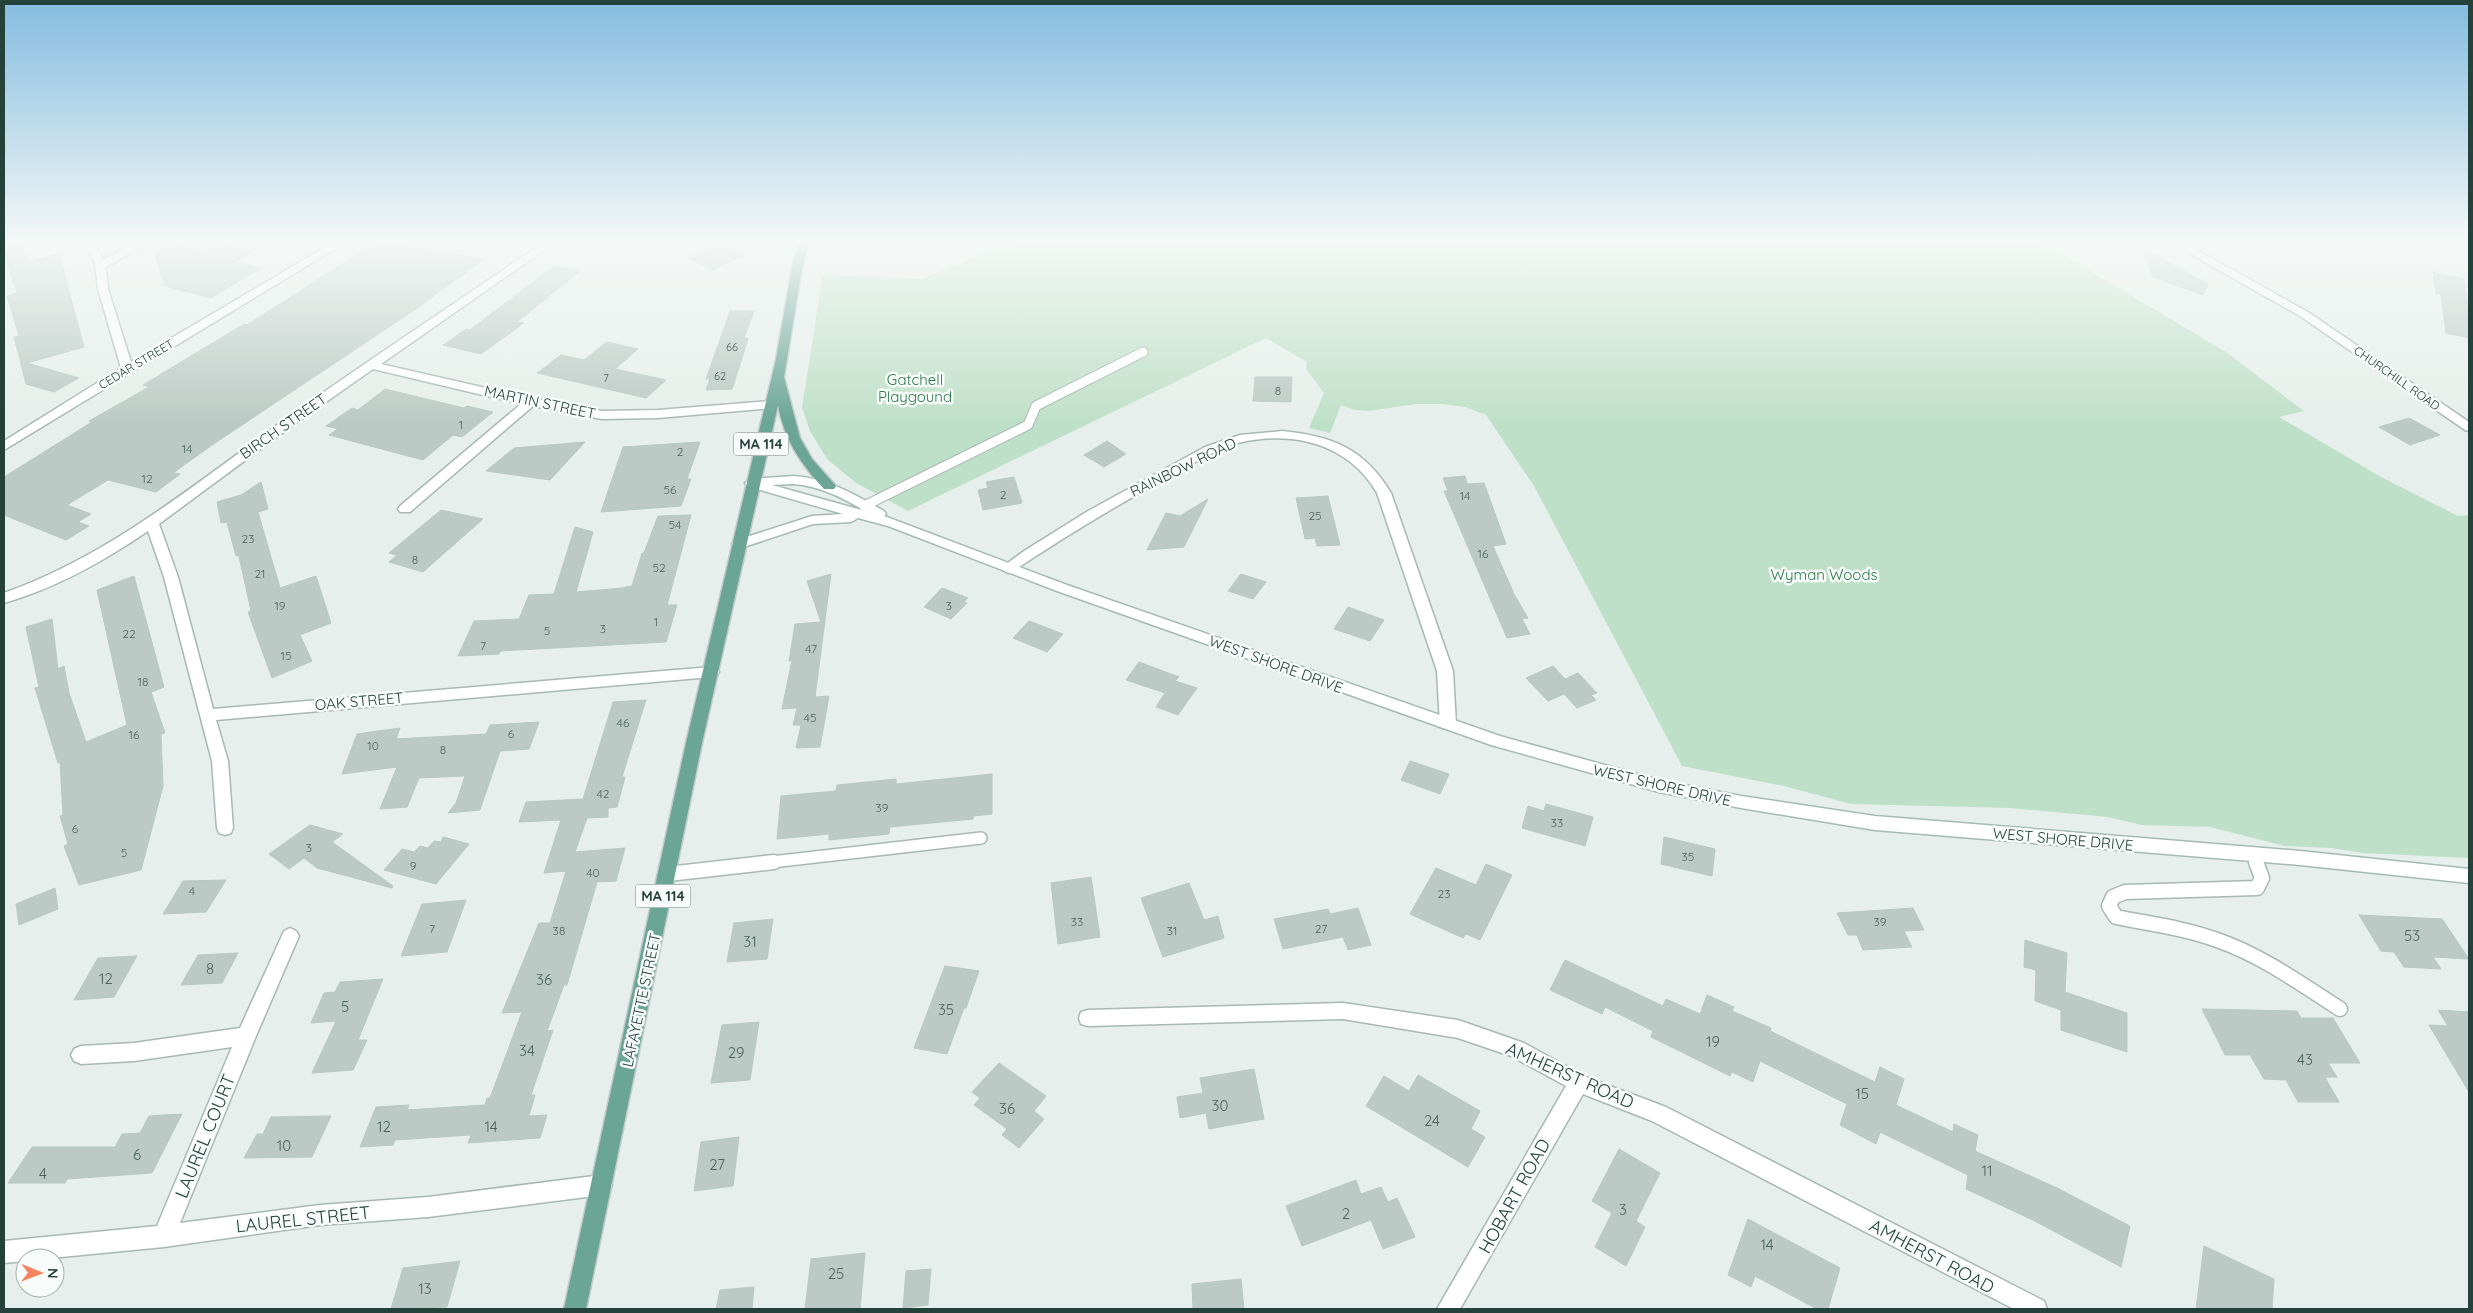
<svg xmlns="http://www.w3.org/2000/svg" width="2473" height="1313" font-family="Quicksand,sans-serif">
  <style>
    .green { fill: #bfe0c8 }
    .building { fill: #bbcac4; stroke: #b8c9c2 }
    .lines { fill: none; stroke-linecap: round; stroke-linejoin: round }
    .lane-far2-casing { stroke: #a8b8b2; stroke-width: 11 }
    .lane-far1-casing { stroke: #a8b8b2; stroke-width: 14 }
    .lane-casing { stroke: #a8b8b2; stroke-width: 17 }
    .street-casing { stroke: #a8b8b2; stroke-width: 3 }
    .secondary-casing { stroke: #a4bbb3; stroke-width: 3 }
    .primary-casing { stroke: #c2cac8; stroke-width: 3 }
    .lane-far2 { stroke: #fff; stroke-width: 9 }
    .lane-far1 { stroke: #fff; stroke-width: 11 }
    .lane { stroke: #fff; stroke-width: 14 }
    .street { fill: #fff; fill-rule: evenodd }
    .secondary { fill: #fff; fill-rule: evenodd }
    .primary { fill: #6aa596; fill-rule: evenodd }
    .labels { text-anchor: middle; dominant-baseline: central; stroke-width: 5; stroke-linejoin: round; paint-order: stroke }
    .far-number-label { font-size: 11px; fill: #4a645c }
    .far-street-label { font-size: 12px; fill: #24423a; stroke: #f7fbf9 }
    .number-label { font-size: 12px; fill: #4a645c }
    .shield { fill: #f7fbf9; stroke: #637a73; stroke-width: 1 }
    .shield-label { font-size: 14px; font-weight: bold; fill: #24423a }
    .park-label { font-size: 15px; fill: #2d7a4b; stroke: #f7fbf9 }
    .street-label { font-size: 15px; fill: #24423a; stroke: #f7fbf9 }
    .near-number-label { font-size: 15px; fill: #4a645c }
    .near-street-label { font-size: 18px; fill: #24423a; stroke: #f7fbf9 }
  </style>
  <rect width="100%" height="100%" fill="#e6efeb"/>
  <path class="green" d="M1019,239H2036L2226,352L2304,411L2279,417L2381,477L2458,516L2469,515V858L2363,853L2331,848L2285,846L2210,827L2142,825L2108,817L2009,808L1851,804L1784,786L1682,766L1534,486L1486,415L1465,407L1442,404H1416L1368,411L1355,410L1341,405L1330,433L1309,428L1324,393L1306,369L1307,362L1266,338L908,511L856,483L827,459L810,431L802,407L823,274L922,279Z"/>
  <g class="building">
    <path d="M4,239H19L27,262L59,253L84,347L27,363L79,378L54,392L26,384L14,337L19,336L7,296L17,293L4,253Z"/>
    <path d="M381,239H421L411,246L483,260L413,311L212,445L173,473L180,474L156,492L108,480L67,505L91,514L78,522L89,526L66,540L4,515V477L92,422L89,421L149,387L143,385L244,324L247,325Z"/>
    <path d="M223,242L253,251L234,262L261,268L211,298L165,286L155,256L158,255L156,250L178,244L180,250L194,246L197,254Z"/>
    <path d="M720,243L744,255L713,270L689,258Z"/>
    <path d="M2143,248L2208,284L2203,295L2153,277Z"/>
    <path d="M554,266L580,271L517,322L524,323L481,354L443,345L466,329L470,330Z"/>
    <path d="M2433,272L2464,279L2467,300H2469V338L2446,333L2441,294L2436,293Z"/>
    <path d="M730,311H754L744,338H748L743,355L732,389L706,390L710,379H706Z"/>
    <path d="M607,342L638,349L615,369L666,380L646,398L537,373L561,355L584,360Z"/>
    <path d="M1255,377H1292L1291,402L1253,401Z"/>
    <path d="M385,389L464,408L467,406L493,412L462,437L453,435L423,460L329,435L338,429L326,426L352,408L358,410Z"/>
    <path d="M2409,418L2440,435L2410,445L2379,427Z"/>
    <path d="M1107,441L1126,454L1104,467L1084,455Z"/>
    <path d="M585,442L550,480L486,471L514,448Z"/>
    <path d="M700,442L687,479H691L681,506L601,512L623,447Z"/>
    <path d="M1465,476L1467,484L1484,483L1506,544L1493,546L1514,594L1528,618L1522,619L1530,634L1507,638L1444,491H1448L1443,478Z"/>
    <path d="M1014,477L1022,503L983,510L978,490L988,488L986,482Z"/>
    <path d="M261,482L268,509L258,512L280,588L316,576L331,623L300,635L312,661L272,678L248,612L251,611L239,556H236L227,522L221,523L217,502L241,495Z"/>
    <path d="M1328,496L1340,545L1317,546L1315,538L1305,539L1296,498Z"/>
    <path d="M1208,499L1184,547L1147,550L1166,513L1180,516Z"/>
    <path d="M441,510L483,519L423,572L389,562L397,555L389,553Z"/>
    <path d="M691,515L667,605H677L666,642L500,651L499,654L458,656L474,621L519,619L529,595L554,594L575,527L593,532L576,592L622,588L632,586L642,553H644L658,516Z"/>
    <path d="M831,574L815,697L829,696L820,747L796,748L801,725H793L797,708L782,709L792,660L789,661L795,624L821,622L807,581Z"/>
    <path d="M1241,574L1266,582L1253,599L1228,591Z"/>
    <path d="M134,576L164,687L151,692L165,733L161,734L163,786L141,870L79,885L64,846L68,844L60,816L63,815L60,762L58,763L35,688L39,687L26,627L52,619L58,669L64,666L69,693L86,742L127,725L97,590Z"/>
    <path d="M942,588L968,598L964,602L967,603L951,619L924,607Z"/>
    <path d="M1348,607L1384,620L1370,641L1334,629Z"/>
    <path d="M1029,621L1063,634L1047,652L1013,638Z"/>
    <path d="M1139,662L1179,677L1175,681L1197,688L1178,715L1156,707L1165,693L1126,680Z"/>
    <path d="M1553,666L1565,679L1578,673L1597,693L1591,695L1596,700L1577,708L1564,694L1548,701L1526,678Z"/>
    <path d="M646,700L622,777H625L617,807L608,808V817L587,818L575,852L625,848L616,881L597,882L567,985H564L547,1031L553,1030L531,1095H535L529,1116L547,1115L540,1138L468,1143L471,1135L395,1140L393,1145L360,1147L376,1107L409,1105L407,1110L485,1105L487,1098H490L522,1012L502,1013L539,923H550L566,871L544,873L561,820L519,822L526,802L583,799L613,702Z"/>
    <path d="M539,722L529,749L500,751L480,810L448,813L456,803L465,776L419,778L407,807L380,809L397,767L342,774L357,734L400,728L396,739L486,734L490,725Z"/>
    <path d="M1410,761L1449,774L1440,794L1401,780Z"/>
    <path d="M992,774V814L973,816V819L890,827L889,834L829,840V834L777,839L781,796L836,791L837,785L896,779V784Z"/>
    <path d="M1546,804L1593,817L1585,846L1522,828L1528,806L1544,811Z"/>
    <path d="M310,825L343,834L332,842L393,886L392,888L317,868L304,858L289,869L269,854Z"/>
    <path d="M443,837L469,844L436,884L384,870L402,849L414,852L420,846L428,848L434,841L441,842Z"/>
    <path d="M1664,837L1715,849L1712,876L1661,864Z"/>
    <path d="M1486,864L1512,875L1480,940L1466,934L1463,938L1410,914L1436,868L1476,885Z"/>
    <path d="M1091,877L1100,937L1058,944L1051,883Z"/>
    <path d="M226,880L206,912L163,914L183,881Z"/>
    <path d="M1189,883L1204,920L1218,916L1224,938L1163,957L1141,898Z"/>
    <path d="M55,888L58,909L19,925L16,904Z"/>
    <path d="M466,900L447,952L401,956L422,904Z"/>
    <path d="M1358,908L1371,945L1348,950L1343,937L1283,949L1274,919L1328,909L1330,914Z"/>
    <path d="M1913,908L1924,930L1904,931L1912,947L1863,950L1857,935H1848L1837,913Z"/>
    <path d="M2359,915L2442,919L2469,959L2433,957L2441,969L2404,967L2394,952L2381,951Z"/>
    <path d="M773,919L767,959L727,962L734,923Z"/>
    <path d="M2025,940L2067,953L2065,992L2127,1013V1052L2061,1030V1010L2035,1001L2036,970L2024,967Z"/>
    <path d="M238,953L222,983L181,985L198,955Z"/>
    <path d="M137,956L114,997L74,1000L98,958Z"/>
    <path d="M1565,960L1663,1006L1666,999L1700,1014L1707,995L1734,1007L1732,1011L1771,1028L1770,1031L1875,1082L1880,1067L1904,1079L1896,1105L1953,1132L1954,1124L1978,1135L1975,1151L2057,1188L2130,1226L2121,1267L2033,1220L1966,1189L1968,1175L1880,1132L1876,1144L1840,1125L1847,1104L1760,1061L1753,1082L1732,1072L1730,1076L1651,1037L1653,1031L1605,1007L1602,1014L1550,990Z"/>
    <path d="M945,966L979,971L966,1008H964L947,1054L914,1048Z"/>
    <path d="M383,979L358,1040H367L353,1070L312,1073L336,1021L311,1023L324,993L335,992L340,982Z"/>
    <path d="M2202,1009L2297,1011L2301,1018H2333L2360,1063H2328L2337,1077H2325L2339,1102H2298L2286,1080L2264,1079L2250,1055H2225Z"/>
    <path d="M2438,1010L2469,1012V1092L2429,1025L2448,1026Z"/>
    <path d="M759,1022L750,1080L711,1083L722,1025Z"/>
    <path d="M999,1063L1046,1096L1034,1111L1044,1119L1019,1148L1002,1135L1007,1129L974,1105L980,1098L972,1092Z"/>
    <path d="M1254,1069L1264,1119L1209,1129L1206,1113L1180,1118L1177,1097L1203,1093L1200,1078Z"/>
    <path d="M1418,1075L1480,1111L1471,1129L1485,1137L1468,1167L1366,1106L1384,1076L1409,1091Z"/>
    <path d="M182,1114L152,1173L67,1179L65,1183H8L32,1147H115L122,1134L140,1133L149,1116Z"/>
    <path d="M331,1116L312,1157L244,1158L257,1134H263L271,1117Z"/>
    <path d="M739,1137L733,1186L694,1191L701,1142Z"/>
    <path d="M1619,1149L1660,1173L1636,1221L1645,1227L1626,1266L1595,1247L1612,1213L1592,1201Z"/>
    <path d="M1356,1180L1361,1194L1381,1187L1388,1202L1397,1198L1415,1237L1383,1249L1371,1220L1302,1246L1286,1206Z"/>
    <path d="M1748,1219L1840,1268L1828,1309H1817L1755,1276L1751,1287L1728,1275Z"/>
    <path d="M2204,1246L2274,1279L2272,1309H2196Z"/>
    <path d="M865,1253L860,1309H805L811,1259Z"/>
    <path d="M460,1261L447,1307L391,1309L403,1268Z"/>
    <path d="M931,1269L928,1305L903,1308L906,1271Z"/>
    <path d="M1241,1279L1244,1309H1193L1192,1284Z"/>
    <path d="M754,1287L752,1309H716L720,1290Z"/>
  </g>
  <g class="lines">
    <g class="lane-far2-casing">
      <path id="lane-far2" d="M864,506L1028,425L1036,406L1143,352"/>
    </g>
    <g class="lane-far1-casing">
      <g id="lane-far1">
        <path d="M2253,854L2256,863"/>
        <path d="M763,863L981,838"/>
      </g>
    </g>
    <g class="lane-casing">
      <g id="lane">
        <path d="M2256,862L2262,878L2257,888L2125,892L2113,897L2109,906L2116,917C2150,924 2184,928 2217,940C2261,955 2301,984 2340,1009"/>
        <path d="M668,874L774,862"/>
      </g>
    </g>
    <g class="street-casing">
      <g id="street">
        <path d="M84,239H94L103,260L142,239H155L106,267L108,289L131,362L339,239H351L4,450V441L121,368L98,289L95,264Z"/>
        <path d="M548,239H560L381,364L530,398L602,411L658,410L770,401L774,402L776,405L774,408L658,418L602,419L533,406L410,512H400L398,509L400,506L521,404L373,369L289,428L159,524L178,577L213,709L711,667L716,668L719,672L716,676L711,677L216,720L228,761L233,828L231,833L225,835L219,833L217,828L212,761L164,577L148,531C104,561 56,588 4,603V593C108,556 191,487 280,423C368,360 459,301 548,239Z"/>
        <path d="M2164,239H2177L2308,312L2469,422V431L2465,430L2300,316Z"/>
        <path d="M1282,431C1332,436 1364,448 1391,493L1453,671L1456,724L1454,728H1442L1440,724L1437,671L1377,493C1348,443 1292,430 1238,443C1216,449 1196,462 1176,473C1120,503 1066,536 1013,571L1008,573L1001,568L1024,551L1088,511L1205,447L1240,435Z"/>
        <path d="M290,928L296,931L299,936L256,1036L180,1223L320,1205L428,1197L602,1175L609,1178L612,1185L609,1192L602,1195L428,1217L320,1225L164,1247L51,1258H25V1261L4,1263V1241L157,1226L232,1047L134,1061L81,1064L74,1061L71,1055L74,1049L81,1046L134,1043L240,1028L284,931Z"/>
        <path d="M1343,1003L1458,1020L1524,1043L1586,1077L1666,1107L2044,1301L2047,1309H2014L1652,1121L1583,1094L1460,1309H1437L1566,1086L1511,1056L1458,1038L1343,1019L1088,1026L1081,1024L1079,1018L1081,1012L1088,1010Z"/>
      </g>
    </g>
    <g class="secondary-casing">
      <path id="secondary" d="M793,476C827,478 854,494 884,511L886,514L884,516L1067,585L1500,736L1659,780L1741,796L1875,816L2300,851L2469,869V883L2300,865L1875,830L1741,808L1659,792L1491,745L1057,591L888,526L858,518L851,522L813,524L744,547H734L732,544L734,541L812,516L843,514L747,486L745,483L752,479ZM793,484C820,486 841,497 865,511L772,485Z"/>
    </g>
    <g class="primary-casing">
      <path id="primary" d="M800,239H810L802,268L784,377L800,438L812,459L836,486L834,489H824C801,464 784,439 778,405L702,743L586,1309H564L686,743L776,359L792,268Z"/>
    </g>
    <use href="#lane-far2" class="lane-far2"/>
    <use href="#lane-far1" class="lane-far1"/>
    <use href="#lane" class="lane"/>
    <use href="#street" class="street"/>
    <use href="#secondary" class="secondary"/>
    <use href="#primary" class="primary"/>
  </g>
  <linearGradient id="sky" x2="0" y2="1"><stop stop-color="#84bce0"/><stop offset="0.57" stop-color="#f4f8f6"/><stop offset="1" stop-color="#f4f8f6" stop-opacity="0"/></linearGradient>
  <rect width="2473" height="423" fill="url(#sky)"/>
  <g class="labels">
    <g class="far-number-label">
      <text x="732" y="347">66</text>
      <text x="720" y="376">62</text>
      <text x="606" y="378">7</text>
    </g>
    <g class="far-street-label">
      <text transform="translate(136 364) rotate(-31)">CEDAR STREET</text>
      <text transform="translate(2397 378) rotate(35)">CHURCHILL ROAD</text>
    </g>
    <g class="number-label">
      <text x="1278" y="390">8</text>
      <text x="461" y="424">1</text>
      <text x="187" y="448">14</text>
      <text x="680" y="451">2</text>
      <text x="147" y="478">12</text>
      <text x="670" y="489">56</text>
      <text x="1003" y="494">2</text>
      <text x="1465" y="495">14</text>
      <text x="1315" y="515">25</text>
      <text x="675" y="524">54</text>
      <text x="248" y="538">23</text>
      <text x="1483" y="553">16</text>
      <text x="415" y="559">8</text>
      <text x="659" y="567">52</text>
      <text x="260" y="573">21</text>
      <text x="280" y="605">19</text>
      <text x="949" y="605">3</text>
      <text x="656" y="621">1</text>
      <text x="603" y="628">3</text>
      <text x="547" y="630">5</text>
      <text x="129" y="633">22</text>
      <text x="483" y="645">7</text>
      <text x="811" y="648">47</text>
      <text x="286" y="655">15</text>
      <text x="143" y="681">18</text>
      <text x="810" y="717">45</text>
      <text x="623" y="722">46</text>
      <text x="511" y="733">6</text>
      <text x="134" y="734">16</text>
      <text x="373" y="745">10</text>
      <text x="443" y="749">8</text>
      <text x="603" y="793">42</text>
      <text x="882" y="807">39</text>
      <text x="1557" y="822">33</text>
      <text x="75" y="828">6</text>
      <text x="309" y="847">3</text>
      <text x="124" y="852">5</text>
      <text x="1688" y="856">35</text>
      <text x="413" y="865">9</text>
      <text x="593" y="872">40</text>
      <text x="192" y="890">4</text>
      <text x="1444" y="893">23</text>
      <text x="1077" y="921">33</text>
      <text x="1880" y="921">39</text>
      <text x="432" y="928">7</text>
      <text x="1321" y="928">27</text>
      <text x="559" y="930">38</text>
      <text x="1172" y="930">31</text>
    </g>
    <g class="shield">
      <rect x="733.5" y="432.5" width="55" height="23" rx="4"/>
      <rect x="635.5" y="884.5" width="55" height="23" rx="4"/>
    </g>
    <g class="shield-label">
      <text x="761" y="444">MA 114</text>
      <text x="663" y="896">MA 114</text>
    </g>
    <g class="park-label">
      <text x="915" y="379">Gatchell<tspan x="915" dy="17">Playgound</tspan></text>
      <text x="1824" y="574">Wyman Woods</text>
    </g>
    <g class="street-label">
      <text transform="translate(540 402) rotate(12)">MARTIN STREET</text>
      <text transform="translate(283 426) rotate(-35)">BIRCH STREET</text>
      <text transform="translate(1183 467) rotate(-26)">RAINBOW ROAD</text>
      <text transform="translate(1276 664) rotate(20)">WEST SHORE DRIVE</text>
      <text transform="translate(359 701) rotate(-5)">OAK STREET</text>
      <text transform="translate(1662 785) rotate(13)">WEST SHORE DRIVE</text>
      <text transform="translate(2063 839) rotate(5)">WEST SHORE DRIVE</text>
      <text transform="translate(641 1000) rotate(-78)">LAFAYETTE STREET</text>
    </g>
    <g class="near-number-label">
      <text x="2412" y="935">53</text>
      <text x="750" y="941">31</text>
      <text x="210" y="968">8</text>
      <text x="106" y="978">12</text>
      <text x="544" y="979">36</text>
      <text x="345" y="1006">5</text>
      <text x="946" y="1009">35</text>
      <text x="1713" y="1041">19</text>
      <text x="527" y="1050">34</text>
      <text x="736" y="1052">29</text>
      <text x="2305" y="1059">43</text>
      <text x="1862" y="1093">15</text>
      <text x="1220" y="1105">30</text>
      <text x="1007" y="1108">36</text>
      <text x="1432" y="1120">24</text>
      <text x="384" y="1126">12</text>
      <text x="491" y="1126">14</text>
      <text x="284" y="1145">10</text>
      <text x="137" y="1154">6</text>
      <text x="717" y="1164">27</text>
      <text x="1987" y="1170">11</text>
      <text x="43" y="1173">4</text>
      <text x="1623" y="1209">3</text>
      <text x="1346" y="1213">2</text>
      <text x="1767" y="1244">14</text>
      <text x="836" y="1273">25</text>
      <text x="425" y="1288">13</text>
    </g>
    <g class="near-street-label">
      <text transform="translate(1570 1075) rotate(24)">AMHERST ROAD</text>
      <text transform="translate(205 1136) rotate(-68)">LAUREL COURT</text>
      <text transform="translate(1514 1196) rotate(-61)">HOBART ROAD</text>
      <text transform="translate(303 1219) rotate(-6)">LAUREL STREET</text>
      <text transform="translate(1932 1256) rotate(28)">AMHERST ROAD</text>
    </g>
  </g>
  <rect width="2473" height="1313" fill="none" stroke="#24423a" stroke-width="10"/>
  <g transform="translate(40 1273) rotate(91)"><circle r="24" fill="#f7fbf9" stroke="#a3b1ad"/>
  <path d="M0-4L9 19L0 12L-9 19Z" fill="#f4845f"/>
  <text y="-8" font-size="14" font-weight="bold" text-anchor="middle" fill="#24423a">N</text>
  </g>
</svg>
